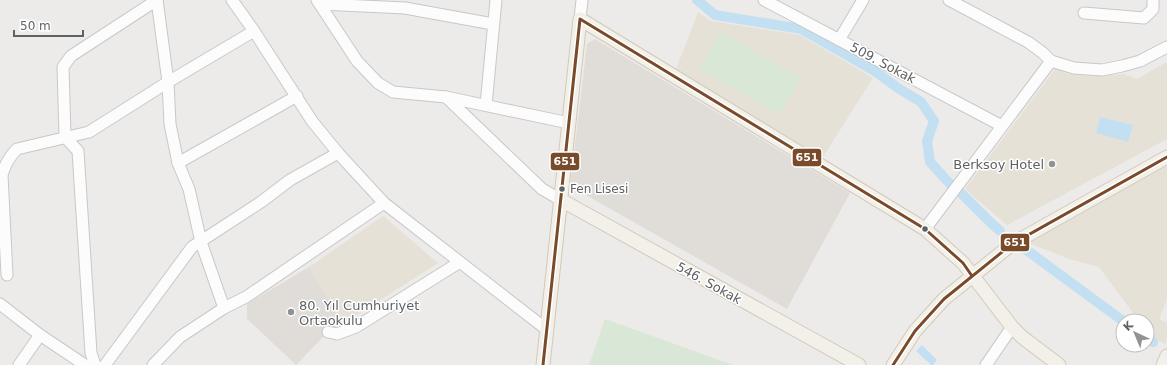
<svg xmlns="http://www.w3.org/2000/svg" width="1167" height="365" font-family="'DejaVu Sans',sans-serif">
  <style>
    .commercial { fill: #e5e1d7 }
    .education { fill: #e0ddd9 }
    .green { fill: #d9e7d6 }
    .water { fill: #c2e0f2 }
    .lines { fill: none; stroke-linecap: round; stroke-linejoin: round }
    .canal { stroke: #c2e0f2; stroke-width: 10 }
    .minor-casing { stroke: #c8c8c8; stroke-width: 13 }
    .major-casing { stroke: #d2c9b9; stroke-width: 15 }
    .minor { stroke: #fcfcfc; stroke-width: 11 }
    .major { stroke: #f2f0e9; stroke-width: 13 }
    .bus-1-casing { stroke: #fff; stroke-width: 6 }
    .bus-1 { stroke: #7a4b2a; stroke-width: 3 }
    .poi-dot { fill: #909293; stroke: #fff; stroke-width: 1.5 }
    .bus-dot { fill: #5e6265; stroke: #fff; stroke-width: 1.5 }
    .labels { text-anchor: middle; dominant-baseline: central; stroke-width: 3; stroke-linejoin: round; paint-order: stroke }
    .bus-label { font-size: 12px; fill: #5e6265; stroke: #fff; text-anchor: start }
    .street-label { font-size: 13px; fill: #5e6265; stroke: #fff }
    .poi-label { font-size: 13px; fill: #5e6265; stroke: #fff; text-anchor: end }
    .line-badge { stroke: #fff; stroke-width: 1.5 }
    .badge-label { font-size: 11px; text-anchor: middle; font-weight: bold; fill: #fff }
  </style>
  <rect width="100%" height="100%" fill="#edebe9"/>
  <g class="commercial">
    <path d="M698,12L711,21L800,35L873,78L823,157L789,138L676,69Z"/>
    <path d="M1167,62V139L1007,225L965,189L1055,69L1069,74L1091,76L1124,74L1137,79Z"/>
    <path d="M1167,165V299L1159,319L1167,323V338L1165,344L1151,337L1147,331V321H1139L1099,267L1069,259L1026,242Z"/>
    <path d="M383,216L438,263L343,324L309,267Z"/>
  </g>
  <g class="education">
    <path d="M595,39L850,193L787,309L570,186L587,44Z"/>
    <path d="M309,267L343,324L328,332L296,365L247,319V304Z"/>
  </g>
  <g class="green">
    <path d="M720,32L801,78L780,114L699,69Z"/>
    <path d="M605,319L733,365H589Z"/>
  </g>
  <g class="water">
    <path d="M1100,117L1133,125L1128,142L1096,133Z"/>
    <path d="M922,345L937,360L933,365H931L916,351Z"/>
  </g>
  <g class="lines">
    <g class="canal">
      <path d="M697,0L715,15L801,29L876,72L898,88L921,102L934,121L927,141L930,162L951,185"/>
      <path d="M962,194L990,222L1000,231"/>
      <path d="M1021,246L1123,321"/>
      <path d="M1147,338L1153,342"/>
    </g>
    <g class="minor-casing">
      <g id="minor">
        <path d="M157,0L168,82L170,124L178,163L189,189L201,242L224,308"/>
        <path d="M232,0L254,31L312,121L338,153L384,203L546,329"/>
        <path d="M317,0L357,61L378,83L393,92L446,97L569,123"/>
        <path d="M764,0L1002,126"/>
        <path d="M949,0L1028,42L1043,53L1051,61L1074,68L1102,70L1122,66L1140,61L1167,47"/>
        <path d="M320,4L405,8L493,24"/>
        <path d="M1084,13L1144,18L1153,9V0"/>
        <path d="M580,19L582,0"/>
        <path d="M839,40L863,0"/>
        <path d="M446,97L542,189L561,200"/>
        <path d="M486,105L496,0"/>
        <path d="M178,163L297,96"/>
        <path d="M925,229L1051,61"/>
        <path d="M7,275L2,175C5,164 9,157 17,149L89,132L168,82L254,31"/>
        <path d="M0,304L40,335L85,365"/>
        <path d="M328,332L337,334L356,327L460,262"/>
        <path d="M19,365L40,335"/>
        <path d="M95,365L91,353L78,151L65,137L63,67L71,56L157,0"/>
        <path d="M105,365L192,247L261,202L290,180L338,153"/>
        <path d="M153,365L180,337L224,308L246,297L384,203"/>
        <path d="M986,365L1012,327"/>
      </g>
    </g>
    <g class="major-casing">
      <g id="major">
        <path d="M561,200L859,365"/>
        <path d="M543,365L580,19L925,229L963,263L1012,327L1022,337L1059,365"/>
        <path d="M893,365L915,331L944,299L1012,244L1167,157"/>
        <path d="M1163,365L1167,356"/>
      </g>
    </g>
    <use href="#minor" class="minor"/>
    <use href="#major" class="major"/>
    <g class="bus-1-casing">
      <g id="bus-1">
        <path d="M543,365L580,19L925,229L963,263L972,276"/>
        <path d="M893,365L915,331L944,299L1012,244L1167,157"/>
      </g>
    </g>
    <use href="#bus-1" class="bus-1"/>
  </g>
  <g class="poi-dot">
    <circle cx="1052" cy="164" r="4"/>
    <circle cx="291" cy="312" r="4"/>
  </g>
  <g class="bus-dot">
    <circle cx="562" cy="189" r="3.5"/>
    <circle cx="925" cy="229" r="3.5"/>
  </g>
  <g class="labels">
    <g class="bus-label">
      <text x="570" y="189">Fen Lisesi</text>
    </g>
    <g class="street-label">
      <text transform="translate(883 63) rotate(28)">509. Sokak</text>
      <text transform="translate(709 283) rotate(29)">546. Sokak</text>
    </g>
    <g class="poi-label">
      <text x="1044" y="164">Berksoy Hotel</text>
      <text x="299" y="305" text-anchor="start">80. Yıl Cumhuriyet<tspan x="299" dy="15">Ortaokulu</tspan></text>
    </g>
  </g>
  <g class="line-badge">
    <rect x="792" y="148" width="30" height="19" rx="4" fill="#7a4b2a"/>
    <rect x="550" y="152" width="30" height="19" rx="4" fill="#7a4b2a"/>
    <rect x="1000" y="233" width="30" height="19" rx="4" fill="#7a4b2a"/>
  </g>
  <g class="badge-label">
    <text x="807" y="161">651</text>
    <text x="565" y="165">651</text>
    <text x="1015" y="246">651</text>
  </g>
  <g transform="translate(1135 333) rotate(316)"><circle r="19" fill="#ffffff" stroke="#bfc0c1"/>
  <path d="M0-3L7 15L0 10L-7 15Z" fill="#909293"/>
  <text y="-6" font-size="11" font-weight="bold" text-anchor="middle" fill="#5e6265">K</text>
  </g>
  <path d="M14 30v6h69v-6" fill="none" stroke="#5e6265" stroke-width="2"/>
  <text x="20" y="30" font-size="12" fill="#5e6265" stroke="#ffffff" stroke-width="3" paint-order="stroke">50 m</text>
</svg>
